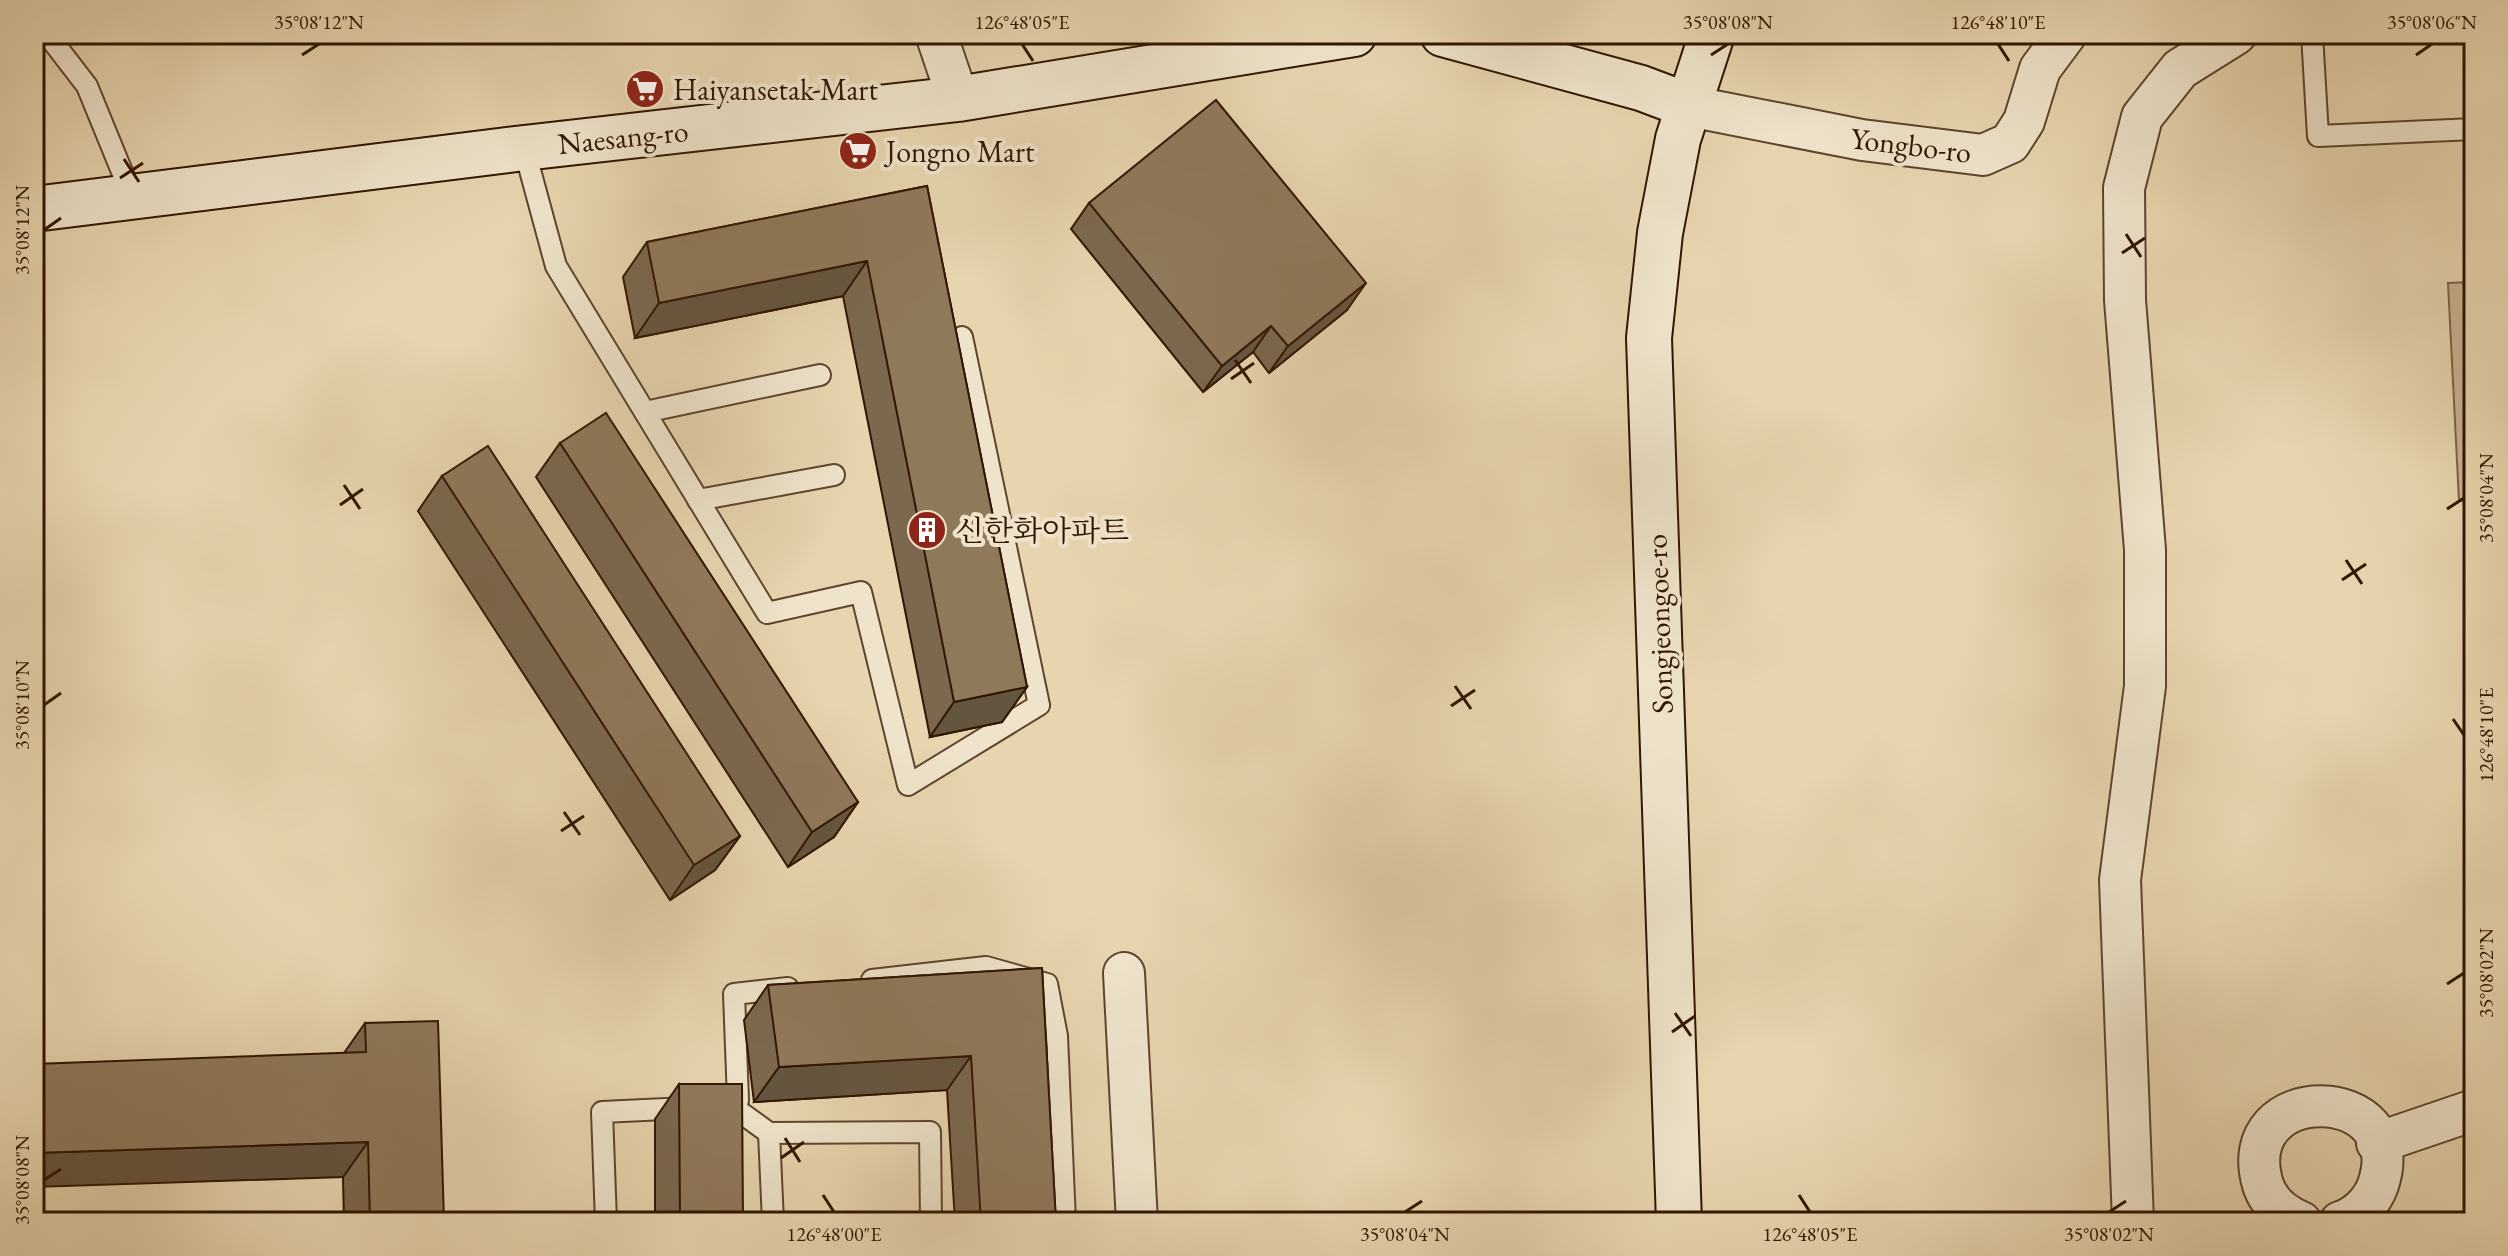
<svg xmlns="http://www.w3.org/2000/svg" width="2508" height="1256" font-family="'EB Garamond','Noto Serif KR',serif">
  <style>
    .green { fill: #c8b491; stroke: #7c6448; stroke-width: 2 }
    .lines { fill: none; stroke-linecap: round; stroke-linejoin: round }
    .lane-casing { stroke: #5e452c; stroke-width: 24 }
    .street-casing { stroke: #5e452c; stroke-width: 44 }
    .secondary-casing { stroke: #301500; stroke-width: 48 }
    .lane { stroke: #efe4cb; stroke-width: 20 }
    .street { stroke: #efe4cb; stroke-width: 40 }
    .secondary { stroke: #efe4cb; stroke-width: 44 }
    .wall { fill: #7b684e; stroke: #301500; stroke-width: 2 }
    .shaded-wall { fill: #645540; stroke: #301500; stroke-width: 2 }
    .building { fill: #8f795b; stroke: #301500; stroke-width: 2 }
    .ticks { fill: none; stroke: #301500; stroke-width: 3 }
    .labels { text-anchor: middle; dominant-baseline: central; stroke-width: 8; stroke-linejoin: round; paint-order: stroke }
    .poi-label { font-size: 30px; fill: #301500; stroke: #efe4cb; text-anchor: start }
    .street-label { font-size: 30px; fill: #301500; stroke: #efe4cb }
    .neatline { fill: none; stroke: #301500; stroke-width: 3 }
    .ticks-label { font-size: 20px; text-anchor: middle; fill: #301500 }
  </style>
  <rect width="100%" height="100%" fill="#e7d5af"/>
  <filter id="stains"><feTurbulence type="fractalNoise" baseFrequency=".0025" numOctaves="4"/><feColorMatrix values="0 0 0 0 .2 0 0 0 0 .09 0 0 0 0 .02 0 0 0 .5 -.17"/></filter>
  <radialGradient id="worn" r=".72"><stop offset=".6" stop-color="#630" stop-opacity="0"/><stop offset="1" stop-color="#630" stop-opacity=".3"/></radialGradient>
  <path class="green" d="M2474,282V500L2459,501L2448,283Z"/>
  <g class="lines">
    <g class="lane-casing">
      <g id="lane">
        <path d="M47,34L87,86L132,196"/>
        <path d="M2312,34L2318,136L2474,129"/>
        <path d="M524,148L556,266L767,613L861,592L908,785L1039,705L962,337"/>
        <path d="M645,412L820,375"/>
        <path d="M698,500L834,475"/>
        <path d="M872,980L986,967L1047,984L1057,1036L1065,1222"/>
        <path d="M731,1103L738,1100L734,994L788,988"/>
        <path d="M729,1104L769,1133"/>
        <path d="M606,1222L602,1112L687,1108"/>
        <path d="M773,1222L769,1133L930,1132L931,1222"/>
      </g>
    </g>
    <g class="street-casing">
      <g id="street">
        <path d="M936,34L958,99"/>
        <path d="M1689,106L1862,140L1983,155L2010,143L2024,121L2040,69L2066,34"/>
        <path d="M1124,973L1137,1222"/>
        <path d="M2377,1143L2474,1110"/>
        <path d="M2133,1222L2120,880L2145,686V550L2125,300L2124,188L2142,117L2180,69L2236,34"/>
        <path d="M2301,1222C2284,1215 2269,1203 2263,1185C2231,1078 2413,1082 2378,1185C2372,1202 2357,1217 2340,1222"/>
      </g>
    </g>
    <g class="secondary-casing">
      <g id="secondary">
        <path d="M1443,34L1641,88L1689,106"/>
        <path d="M34,209L524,148L958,99L1354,34"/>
        <path d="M1679,1222L1649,338L1660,233L1678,139L1712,34"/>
      </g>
    </g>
    <use href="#lane" class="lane"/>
    <use href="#street" class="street"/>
    <use href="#secondary" class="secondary"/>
  </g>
  <g class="wall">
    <path d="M927,186L1027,687L1002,722L930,737L843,296L635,338L623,277L647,242Z"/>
    <path d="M1089,203L1347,310L1269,373L1253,352L1203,392L1071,229Z"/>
    <path d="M560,443L858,802L834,837L788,867L536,477Z"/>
    <path d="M442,476L740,836L715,870L670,900L418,511Z"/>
    <path d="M1042,968L1056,1222H955L947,1090L754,1102L744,1020L768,985Z"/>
    <path d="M365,1023L444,1222H344L343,1177L344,1053Z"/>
    <path d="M679,1084L743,1222H655V1119Z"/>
  </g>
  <g class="shaded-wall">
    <path d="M867,261L843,296L635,338L659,303Z"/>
    <path d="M1366,283L1347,310L1269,373L1288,346Z"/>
    <path d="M1271,326L1253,352L1203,392L1222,366Z"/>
    <path d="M1027,687L1002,722L930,737L954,702Z"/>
    <path d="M858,802L834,837L788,867L812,832Z"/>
    <path d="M740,836L715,870L670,900L694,865Z"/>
    <path d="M971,1056L947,1090L754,1102L779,1067Z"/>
    <path d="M368,1142L343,1177L34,1187V1153Z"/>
  </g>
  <g class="building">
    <path d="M1216,100L1366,283L1288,346L1271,326L1222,366L1089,203Z"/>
    <path d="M927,186L1027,687L954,702L867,261L659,303L647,242Z"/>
    <path d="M606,413L858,802L812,832L560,443Z"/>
    <path d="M488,446L740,836L694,865L442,476Z"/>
    <path d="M1042,968L1056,1222H981L971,1056L779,1067L768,985Z"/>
    <path d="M438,1021L444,1222H370L368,1142L34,1153V1064L366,1052L365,1023Z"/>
    <path d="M679,1084H742L743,1222H680Z"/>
  </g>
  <path class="ticks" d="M1022,44L1033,61M1998,44L2009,61M302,55L319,44M1711,55L1728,44M2416,55L2432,44M124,159L139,182M120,178L143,163M44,230L61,218M2126,234L2141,257M2122,253L2145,238M1235,360L1251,383M1231,379L1254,363M344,485L360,509M340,505L363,489M2447,509L2464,498M2346,560L2362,584M2342,580L2366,564M1455,686L1471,709M44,705L61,693M1451,706L1475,690M2453,719L2464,735M564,812L580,835M561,831L584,816M2447,984L2464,973M1675,1013L1691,1036M1672,1032L1695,1016M785,1138L800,1162M781,1158L804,1142M44,1180L61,1169M823,1195L834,1212M1799,1195L1810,1212M1405,1212L1422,1201M2109,1212L2126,1201"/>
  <defs>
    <g id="supermarket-disc" transform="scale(2)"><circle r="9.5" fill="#8f2418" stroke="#efe4cb"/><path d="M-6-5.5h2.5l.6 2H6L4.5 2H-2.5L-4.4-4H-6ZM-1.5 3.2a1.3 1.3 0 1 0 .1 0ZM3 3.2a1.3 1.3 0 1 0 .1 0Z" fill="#fff"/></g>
    <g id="building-disc" transform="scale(2)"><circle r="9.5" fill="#8f2418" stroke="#efe4cb"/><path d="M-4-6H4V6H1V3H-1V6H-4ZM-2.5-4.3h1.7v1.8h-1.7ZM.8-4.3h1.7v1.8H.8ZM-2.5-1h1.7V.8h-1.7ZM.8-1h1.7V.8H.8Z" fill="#fff"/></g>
  </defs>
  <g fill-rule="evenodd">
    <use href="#supermarket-disc" x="645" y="89"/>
    <use href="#supermarket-disc" x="858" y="151"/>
    <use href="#building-disc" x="927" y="530"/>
  </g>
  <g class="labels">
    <g class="poi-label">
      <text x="673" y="89">Haiyansetak Mart</text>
      <text x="886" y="151">Jongno Mart</text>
      <text x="955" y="530">신한화아파트</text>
    </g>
    <g class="street-label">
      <text transform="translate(623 137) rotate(-6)">Naesang-ro</text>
      <text transform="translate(1911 145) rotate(7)">Yongbo-ro</text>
      <text transform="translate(1659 624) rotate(-92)">Songjeongoe-ro</text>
    </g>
  </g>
  <rect width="2508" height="1256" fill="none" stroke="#e7d5af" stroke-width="88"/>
  <rect x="44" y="44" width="2420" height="1168" class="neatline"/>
  <g class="ticks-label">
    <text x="319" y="29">35°08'12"N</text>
    <text x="1022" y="29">126°48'05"E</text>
    <text x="1728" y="29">35°08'08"N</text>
    <text x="1998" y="29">126°48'10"E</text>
    <text x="2432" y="29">35°08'06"N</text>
    <text transform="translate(22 230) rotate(-90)" y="7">35°08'12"N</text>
    <text transform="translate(2486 498) rotate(-90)" y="7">35°08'04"N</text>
    <text transform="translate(22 705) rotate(-90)" y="7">35°08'10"N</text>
    <text transform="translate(2486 735) rotate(-90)" y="7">126°48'10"E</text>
    <text transform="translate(2486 973) rotate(-90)" y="7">35°08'02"N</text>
    <text transform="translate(22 1180) rotate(-90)" y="7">35°08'08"N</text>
    <text x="834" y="1241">126°48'00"E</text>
    <text x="1405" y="1241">35°08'04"N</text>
    <text x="1810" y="1241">126°48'05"E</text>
    <text x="2109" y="1241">35°08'02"N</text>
  </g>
  <rect width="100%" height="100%" filter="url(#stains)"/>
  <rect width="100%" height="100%" fill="url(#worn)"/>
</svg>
